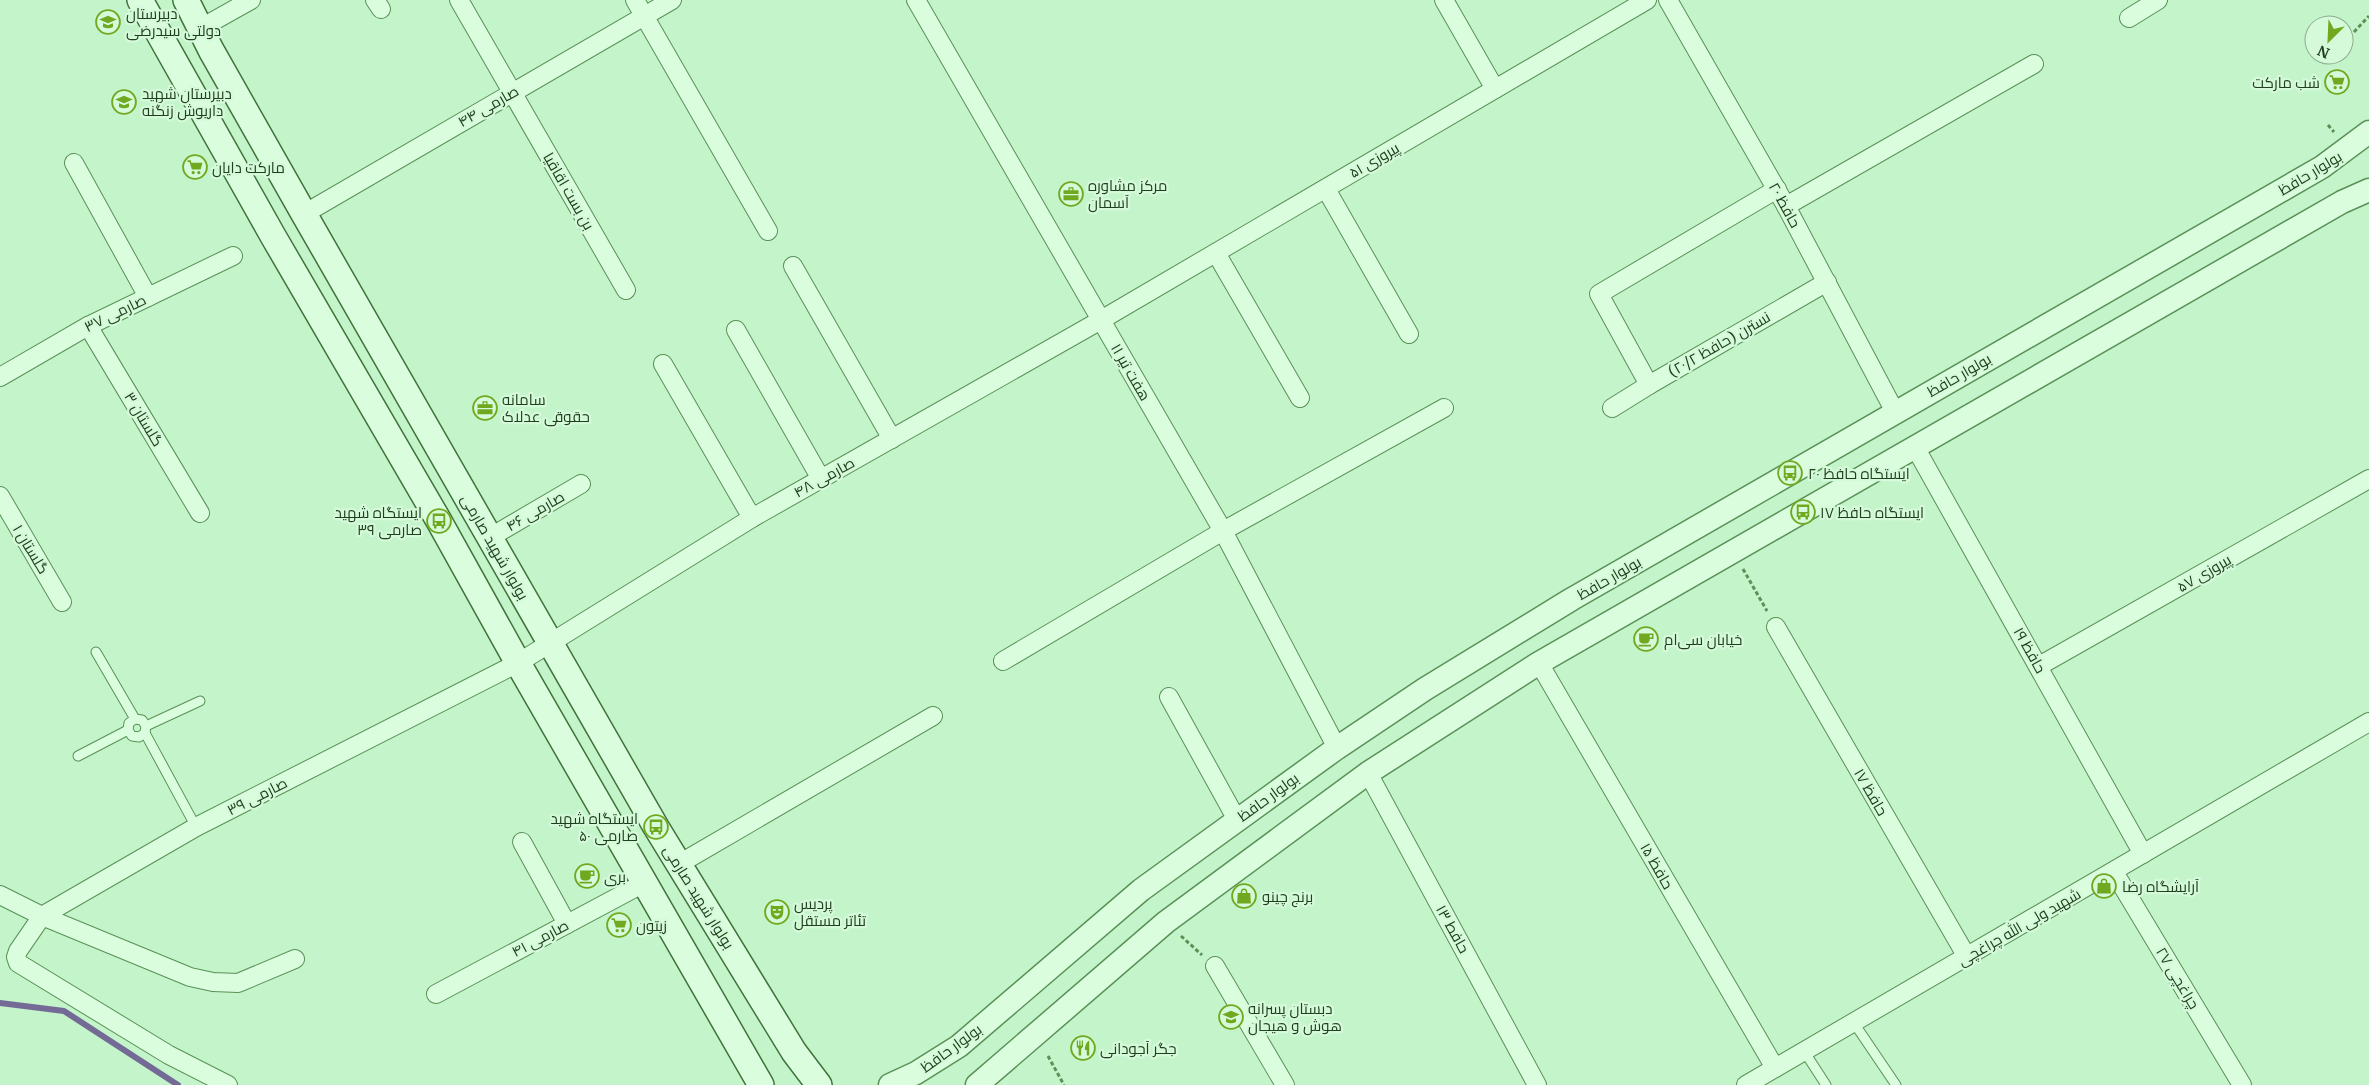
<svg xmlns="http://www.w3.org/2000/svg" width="2369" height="1085" font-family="Merriweather,Cairo,serif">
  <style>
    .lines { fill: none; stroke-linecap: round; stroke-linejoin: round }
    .stream { stroke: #736b96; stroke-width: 6 }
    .service-casing { stroke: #5a9157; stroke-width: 11 }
    .minor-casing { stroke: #5a9157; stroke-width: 20 }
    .tertiary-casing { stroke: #5a9157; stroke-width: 25 }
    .secondary-casing { stroke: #3f733a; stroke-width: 28 }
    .path { stroke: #5a9157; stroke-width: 3; stroke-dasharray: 4 2.5; stroke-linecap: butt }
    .service { stroke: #d9fddd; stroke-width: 9 }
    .minor { stroke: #d9fddd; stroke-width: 18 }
    .tertiary { stroke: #d9fddd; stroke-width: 22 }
    .secondary { stroke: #d9fddd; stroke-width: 25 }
    .labels { text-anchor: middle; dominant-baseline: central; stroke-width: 4.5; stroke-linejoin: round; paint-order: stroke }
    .poi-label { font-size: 15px; fill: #203f1d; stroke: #d5fada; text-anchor: start }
    .street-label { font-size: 15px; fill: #203f1d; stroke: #d5fada }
  </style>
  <rect width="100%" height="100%" fill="#c4f4ca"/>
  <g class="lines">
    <path class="stream" d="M0,1003L64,1011L178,1085"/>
    <g class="service-casing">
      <g id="service">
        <path d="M96,652L135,719L142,720L146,726L145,733L139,737L132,736L128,730L129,723L135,719"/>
        <path d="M146,726L200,701"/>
        <path d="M145,733L196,827"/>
        <path d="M78,756L128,730"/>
        <path d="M1854,1023L1896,1085"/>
        <path d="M1804,1051L1826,1085"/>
      </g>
    </g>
    <g class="minor-casing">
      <g id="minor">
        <path d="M375,0L381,9"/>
        <path d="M459,0L626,290"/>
        <path d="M635,0L768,231"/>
        <path d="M916,0L1223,531L1337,748"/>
        <path d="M1444,0L1495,89"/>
        <path d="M1668,0L1786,206L1895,412"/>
        <path d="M2129,18L2158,0"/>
        <path d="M201,28L251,0"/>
        <path d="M74,163L148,297"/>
        <path d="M1326,189L1409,334"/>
        <path d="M1786,206L2034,64"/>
        <path d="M304,214L672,0"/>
        <path d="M1216,253L1300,398"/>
        <path d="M793,266L892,439"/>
        <path d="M88,326L200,513"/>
        <path d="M736,330L821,479"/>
        <path d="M663,364L752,518"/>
        <path d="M0,377L88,326L233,256"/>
        <path d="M1649,385L1599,294L1777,189"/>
        <path d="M1612,408L1649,385L1827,282"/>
        <path d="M1915,447L2143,854"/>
        <path d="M0,496L62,602"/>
        <path d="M489,538L581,484"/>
        <path d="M1776,627L1967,957"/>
        <path d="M1003,661L1223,531L1444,408"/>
        <path d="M1539,663L1775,1068"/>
        <path d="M2039,666L2369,479"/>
        <path d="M1169,697L1237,820"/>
        <path d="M1368,773L1537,1085"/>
        <path d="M522,842L567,924"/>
        <path d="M679,864L933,716"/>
        <path d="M2114,872L2242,1085"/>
        <path d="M0,895L42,916L196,827L518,663L752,518L1101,320L1647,0"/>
        <path d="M1215,966L1285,1085"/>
        <path d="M436,994L644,883"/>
        <path d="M228,1085L169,1055L18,963L16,957L18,951L42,916L190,977L213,982L238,983L295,959"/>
        <path d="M1746,1085L2369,722"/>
      </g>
    </g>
    <g class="tertiary-casing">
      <g id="tertiary">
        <path d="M890,1085L916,1073L959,1046L1141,890L1337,748L1425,689L1572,599L2322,167L2369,132"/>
        <path d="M977,1085L1166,922L1368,773L1539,663L2342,202L2369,190"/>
      </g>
    </g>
    <g class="secondary-casing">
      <g id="secondary">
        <path d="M140,0L273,236L439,521L518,663L761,1085"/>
        <path d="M186,0L211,50L304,214L656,827L794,1052L819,1085"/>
      </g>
    </g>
    <g class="path">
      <path d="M2354,32L2369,16"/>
      <path d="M2328,125L2334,132"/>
      <path d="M1743,569L1767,611"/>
      <path d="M1181,936L1202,955"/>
      <path d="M1048,1056L1064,1085"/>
    </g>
    <use href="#service" class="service"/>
    <use href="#minor" class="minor"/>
    <use href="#tertiary" class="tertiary"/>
    <use href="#secondary" class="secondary"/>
  </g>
  <defs>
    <g id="school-ring" transform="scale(1.25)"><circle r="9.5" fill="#d5fada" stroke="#70a91f" stroke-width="1.5"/><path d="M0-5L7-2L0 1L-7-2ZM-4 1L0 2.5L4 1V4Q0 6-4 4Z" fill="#70a91f"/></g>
    <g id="supermarket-ring" transform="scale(1.25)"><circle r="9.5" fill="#d5fada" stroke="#70a91f" stroke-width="1.5"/><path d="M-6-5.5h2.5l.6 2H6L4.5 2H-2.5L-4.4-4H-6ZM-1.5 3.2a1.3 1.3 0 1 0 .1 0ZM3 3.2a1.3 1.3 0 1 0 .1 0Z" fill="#70a91f"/></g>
    <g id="office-ring" transform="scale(1.25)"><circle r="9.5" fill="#d5fada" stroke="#70a91f" stroke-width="1.5"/><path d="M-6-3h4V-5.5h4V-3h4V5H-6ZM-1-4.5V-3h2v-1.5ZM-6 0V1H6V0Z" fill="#70a91f"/></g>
    <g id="bus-ring" transform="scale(1.25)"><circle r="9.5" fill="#d5fada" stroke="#70a91f" stroke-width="1.5"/><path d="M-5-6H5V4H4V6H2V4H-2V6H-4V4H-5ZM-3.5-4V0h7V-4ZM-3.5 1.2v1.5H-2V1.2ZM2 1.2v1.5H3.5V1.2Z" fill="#70a91f"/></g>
    <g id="cafe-ring" transform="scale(1.25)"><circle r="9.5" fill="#d5fada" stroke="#70a91f" stroke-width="1.5"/><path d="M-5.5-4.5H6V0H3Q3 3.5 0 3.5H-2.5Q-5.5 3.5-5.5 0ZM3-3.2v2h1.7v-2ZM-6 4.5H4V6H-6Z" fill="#70a91f"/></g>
    <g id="shop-ring" transform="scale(1.25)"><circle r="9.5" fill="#d5fada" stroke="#70a91f" stroke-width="1.5"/><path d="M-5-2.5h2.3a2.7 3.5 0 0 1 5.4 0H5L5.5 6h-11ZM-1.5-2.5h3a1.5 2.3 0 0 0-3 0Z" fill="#70a91f"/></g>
    <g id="theatre-ring" transform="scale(1.25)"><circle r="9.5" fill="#d5fada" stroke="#70a91f" stroke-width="1.5"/><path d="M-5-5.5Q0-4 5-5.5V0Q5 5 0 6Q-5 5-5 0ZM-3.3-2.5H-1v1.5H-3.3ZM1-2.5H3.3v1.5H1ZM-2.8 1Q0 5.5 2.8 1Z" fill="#70a91f"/></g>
    <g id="restaurant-ring" transform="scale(1.25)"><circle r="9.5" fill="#d5fada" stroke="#70a91f" stroke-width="1.5"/><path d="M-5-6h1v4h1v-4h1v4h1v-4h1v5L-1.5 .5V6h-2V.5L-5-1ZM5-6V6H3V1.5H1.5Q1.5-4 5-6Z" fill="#70a91f"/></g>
  </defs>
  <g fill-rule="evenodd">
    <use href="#school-ring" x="108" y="22"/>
    <use href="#supermarket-ring" x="2337" y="82"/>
    <use href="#school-ring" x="124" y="102"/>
    <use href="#supermarket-ring" x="195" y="167"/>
    <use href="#office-ring" x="1071" y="194"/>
    <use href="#office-ring" x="485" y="408"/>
    <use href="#bus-ring" x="1790" y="473"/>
    <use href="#bus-ring" x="1803" y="512"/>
    <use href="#bus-ring" x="439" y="521"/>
    <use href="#cafe-ring" x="1646" y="639"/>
    <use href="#bus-ring" x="656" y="827"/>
    <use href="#cafe-ring" x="587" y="876"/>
    <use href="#shop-ring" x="2104" y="886"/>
    <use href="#shop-ring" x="1244" y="896"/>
    <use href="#theatre-ring" x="777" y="912"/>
    <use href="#supermarket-ring" x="619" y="925"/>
    <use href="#school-ring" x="1231" y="1017"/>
    <use href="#restaurant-ring" x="1083" y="1048"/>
  </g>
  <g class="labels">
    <g class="poi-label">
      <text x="126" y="13">دبیرستان<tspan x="126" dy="17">دولتی سیدرضی</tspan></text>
      <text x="2320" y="82" text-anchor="end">شب مارکت</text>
      <text x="142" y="93">دبیرستان شهید<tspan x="142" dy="17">داریوش زنگنه</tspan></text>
      <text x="212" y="167">مارکت دایان</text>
      <text x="1088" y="185">مرکز مشاوره<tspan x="1088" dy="17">آسمان</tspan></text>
      <text x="502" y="399">سامانه<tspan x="502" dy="17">حقوقی عدلاک</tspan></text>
      <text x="1808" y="473">ایستگاه حافظ ۲۰</text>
      <text x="422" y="512" text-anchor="end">ایستگاه شهید<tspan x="422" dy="17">صارمی ۳۹</tspan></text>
      <text x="1820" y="512">ایستگاه حافظ ۱۷</text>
      <text x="1664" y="639">خیابان سی‌ام</text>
      <text x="638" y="818" text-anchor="end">ایستگاه شهید<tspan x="638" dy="17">صارمی ۵۰</tspan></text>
      <text x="604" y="876">بری</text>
      <text x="2122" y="886">آرایشگاه رضا</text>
      <text x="1262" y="896">برنج چینو</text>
      <text x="794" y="903">پردیس<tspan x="794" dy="17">تئاتر مستقل</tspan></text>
      <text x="636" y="925">زیتون</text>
      <text x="1248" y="1008">دبستان پسرانه<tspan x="1248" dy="17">هوش و هیجان</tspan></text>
      <text x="1100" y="1048">جگر آجودانی</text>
    </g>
    <g class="street-label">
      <text transform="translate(488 106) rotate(-30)">صارمی ۴۴</text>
      <text transform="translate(1374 160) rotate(-30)">پیروزی ۵۱</text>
      <text transform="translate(2310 173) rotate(-31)">بولوار حافظ</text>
      <text transform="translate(569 191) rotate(60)">بن بست اقاقیا</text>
      <text transform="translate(1785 205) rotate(61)">حافظ ۲۰</text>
      <text transform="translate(115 313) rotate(-26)">صارمی ۳۷</text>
      <text transform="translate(1719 344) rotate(-30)">نسترن (حافظ ۲۰/۲)</text>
      <text transform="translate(1131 372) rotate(60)">هفت تیر ۱۱</text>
      <text transform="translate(1959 375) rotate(-30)">بولوار حافظ</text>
      <text transform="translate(144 419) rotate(59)">گلستان ۳</text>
      <text transform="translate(824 477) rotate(-29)">صارمی ۴۸</text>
      <text transform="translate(535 511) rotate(-30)">صارمی ۴۶</text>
      <text transform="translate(495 547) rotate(60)">بولوار شهید صارمی</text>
      <text transform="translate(31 549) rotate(59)">گلستان ۱</text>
      <text transform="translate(2204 573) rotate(-30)">پیروزی ۵۷</text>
      <text transform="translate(1609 578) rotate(-30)">بولوار حافظ</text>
      <text transform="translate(2030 650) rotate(61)">حافظ ۱۹</text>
      <text transform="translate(1871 792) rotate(60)">حافظ ۱۷</text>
      <text transform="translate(257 796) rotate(-27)">صارمی ۳۹</text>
      <text transform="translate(1268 797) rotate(-36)">بولوار حافظ</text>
      <text transform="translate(1657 866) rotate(60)">حافظ ۱۵</text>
      <text transform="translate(699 897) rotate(58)">بولوار شهید صارمی</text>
      <text transform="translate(2019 927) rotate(-30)">شهید ولی الله چراغچی</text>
      <text transform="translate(1453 929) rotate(61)">حافط ۱۳</text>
      <text transform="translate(540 938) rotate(-28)">صارمی ۴۱</text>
      <text transform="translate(2178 978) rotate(59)">چراغچی ۲۷</text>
      <text transform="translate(951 1048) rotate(-36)">بولوار حافظ</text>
    </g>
  </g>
  <g transform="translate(2329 40) rotate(204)"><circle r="24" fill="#d5fada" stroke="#8daf8e"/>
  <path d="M0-4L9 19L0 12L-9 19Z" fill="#70a91f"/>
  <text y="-8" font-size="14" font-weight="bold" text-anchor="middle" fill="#203f1d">N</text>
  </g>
</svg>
